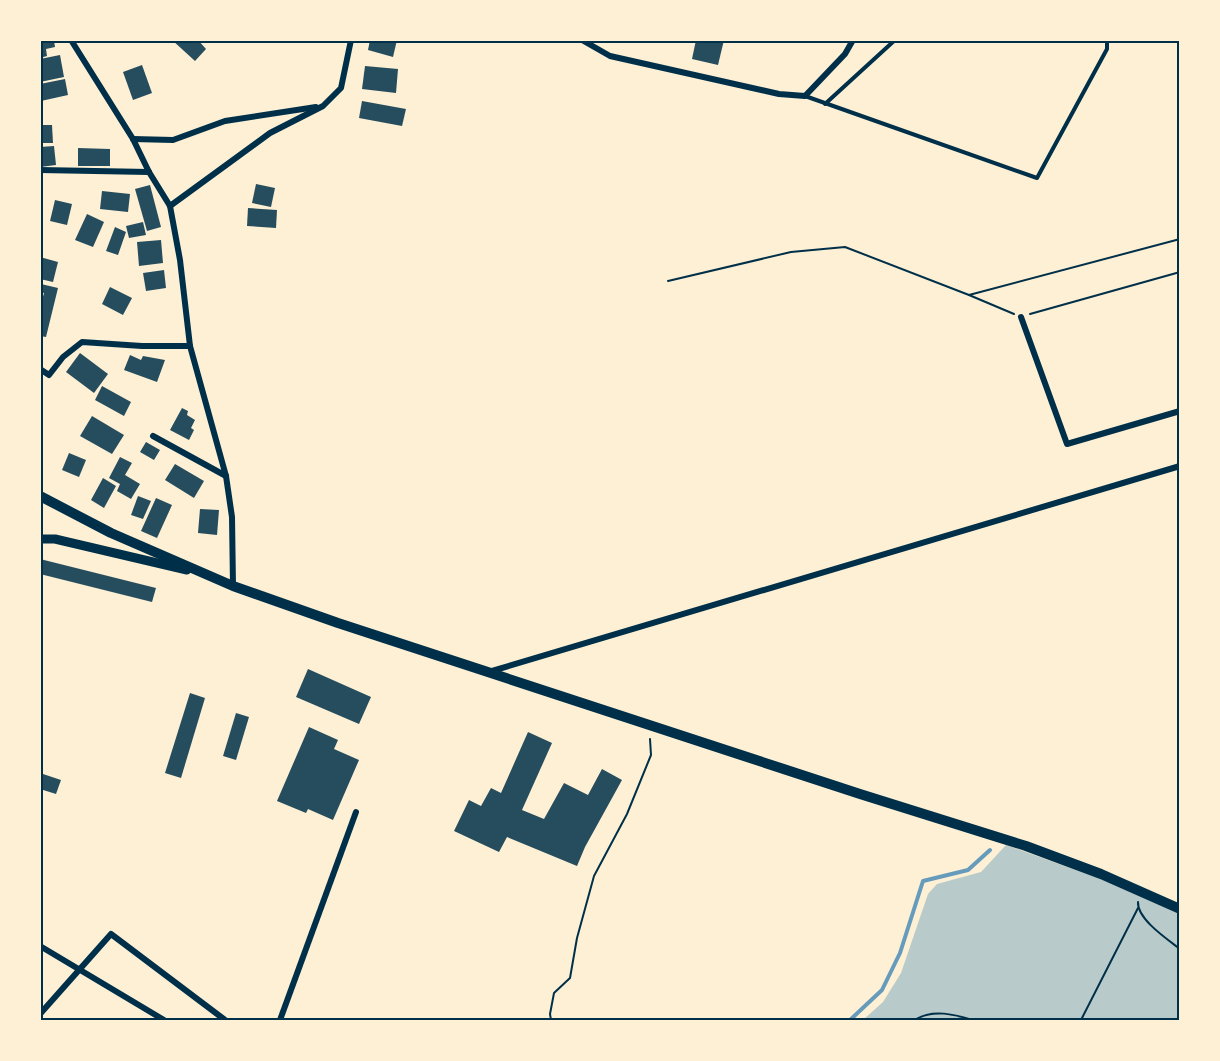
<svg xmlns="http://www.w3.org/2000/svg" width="1220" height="1061" font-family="'Alegreya Sans',sans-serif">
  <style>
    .green { fill: #b9caca }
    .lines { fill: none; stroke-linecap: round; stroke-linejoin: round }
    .stream { stroke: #669bbc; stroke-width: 4 }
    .building { fill: #264d5e }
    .path { stroke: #003049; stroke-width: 2 }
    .service { stroke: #003049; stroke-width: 4 }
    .minor { stroke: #003049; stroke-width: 6 }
    .tertiary { stroke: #003049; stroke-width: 9 }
    .secondary { stroke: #003049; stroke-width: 10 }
    .neatline { fill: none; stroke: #003049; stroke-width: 2 }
  </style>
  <rect width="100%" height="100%" fill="#fdf0d5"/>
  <path class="green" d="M1006,845L1101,879L1179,914V1020H863L883,1002L901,973L928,894L937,884L981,872Z"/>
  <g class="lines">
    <path class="stream" d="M850,1020L882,990L900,953L923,881L968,870L990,850"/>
  </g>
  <g class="building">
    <path d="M40,40H44V43L54,41L55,47L46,49L47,56L40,58Z"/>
    <path d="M172,40H198L206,49L195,61Z"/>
    <path d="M370,40H397L393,57L368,50Z"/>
    <path d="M696,40H724L718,65L692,59Z"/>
    <path d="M60,55L64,77L40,82V59Z"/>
    <path d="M142,65L152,93L133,100L123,72Z"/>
    <path d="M365,66L398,69L396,93L362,89Z"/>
    <path d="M65,79L68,95L41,101L40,84Z"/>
    <path d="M362,101L406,109L402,126L359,118Z"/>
    <path d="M40,125H52L53,143H40Z"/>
    <path d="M54,146L56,165L40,167V147Z"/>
    <path d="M78,148L110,149V166H78Z"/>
    <path d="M256,184L275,188L271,207L252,203Z"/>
    <path d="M150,185L161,227L147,231L135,189Z"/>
    <path d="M102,191L130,194L128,212L100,209Z"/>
    <path d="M55,200L72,204L67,225L50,221Z"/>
    <path d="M248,208L277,210L276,228L247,226Z"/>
    <path d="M87,214L104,222L93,247L75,240Z"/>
    <path d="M143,222L146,235L129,238L126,226Z"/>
    <path d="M115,227L126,232L118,255L106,251Z"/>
    <path d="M161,240L163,263L139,266L137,242Z"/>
    <path d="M40,257L58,262L53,282L40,279Z"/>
    <path d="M164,270L166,288L146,291L143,273Z"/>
    <path d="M41,284L58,288L46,337L40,336V308L44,293L40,292Z"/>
    <path d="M110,287L132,298L123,315L102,304Z"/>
    <path d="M80,353L108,374L94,393L66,372Z"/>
    <path d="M130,355L141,360L143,356L165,360L157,382L124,370Z"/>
    <path d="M102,386L131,402L124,416L95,400Z"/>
    <path d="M182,408L188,411L187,415L195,420L191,428L194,430L189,440L170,430Z"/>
    <path d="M92,416L124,435L112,454L80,436Z"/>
    <path d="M146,442L160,450L154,460L140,452Z"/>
    <path d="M69,453L86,460L79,477L62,470Z"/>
    <path d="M120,457L132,463L125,475L140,484L131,499L117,491L120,484L109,478Z"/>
    <path d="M175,464L204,481L194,498L165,480Z"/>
    <path d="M103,478L116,486L104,508L91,500Z"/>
    <path d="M138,496L151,501L143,519L131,515Z"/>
    <path d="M156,498L172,505L157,538L141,531Z"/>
    <path d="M200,509L219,510L217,535L198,533Z"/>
    <path d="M40,559L156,588L152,602L40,574Z"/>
    <path d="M308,669L371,697L359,724L296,697Z"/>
    <path d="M190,693L205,698L181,778L165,773Z"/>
    <path d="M236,713L249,717L236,760L223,756Z"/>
    <path d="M309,727L338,740L334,749L359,760L333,820L308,809L306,813L277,801Z"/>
    <path d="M528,732L552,743L522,810L544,819L564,783L588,795L602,769L622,780L585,847L577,866L507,837L499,852L454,831L469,800L481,806L491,788L501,793Z"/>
    <path d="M40,773L61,780L56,794L40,789Z"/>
  </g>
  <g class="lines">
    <g class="path">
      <path d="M668,281L791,252L845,247L969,295L1180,239"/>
      <path d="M969,295L1014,314"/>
      <path d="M1030,314L1180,272"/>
      <path d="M1138,902C1137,919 1167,939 1180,949"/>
      <path d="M551,1020L550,1014L554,993L570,978L577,938L594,876L627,814L651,755L650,739"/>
      <path d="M915,1020C932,1008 956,1015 973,1020"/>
      <path d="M1081,1020L1138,908"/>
    </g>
    <g class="service">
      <path d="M805,96L1037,178L1107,49V40"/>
      <path d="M825,104L895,40"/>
    </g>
    <g class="minor">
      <path d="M71,40L133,139L149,172L170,206L180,260L190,346L226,476L232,517L233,586"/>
      <path d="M582,40L610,56L779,94L805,96L845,54L853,40"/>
      <path d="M133,139L173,140L225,121L316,107"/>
      <path d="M40,170L149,172"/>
      <path d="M170,206L270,133L323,106L341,88L351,40"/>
      <path d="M1021,317L1067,444L1180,411"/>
      <path d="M40,369L49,375L63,357L82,342L142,346H190"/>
      <path d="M153,436L226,476"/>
      <path d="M492,671L1180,466"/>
      <path d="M40,946L164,1020"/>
      <path d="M40,1014L111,934L225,1020"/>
      <path d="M280,1020L356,812"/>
    </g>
    <path class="tertiary" d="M40,539H55L187,570"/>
    <path class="secondary" d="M40,496L111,533L233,586L338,623L860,794L1026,846L1101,874L1180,909"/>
  </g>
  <rect width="1220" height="1061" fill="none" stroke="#fdf0d5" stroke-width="84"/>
  <rect x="42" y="42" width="1136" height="977" class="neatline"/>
</svg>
